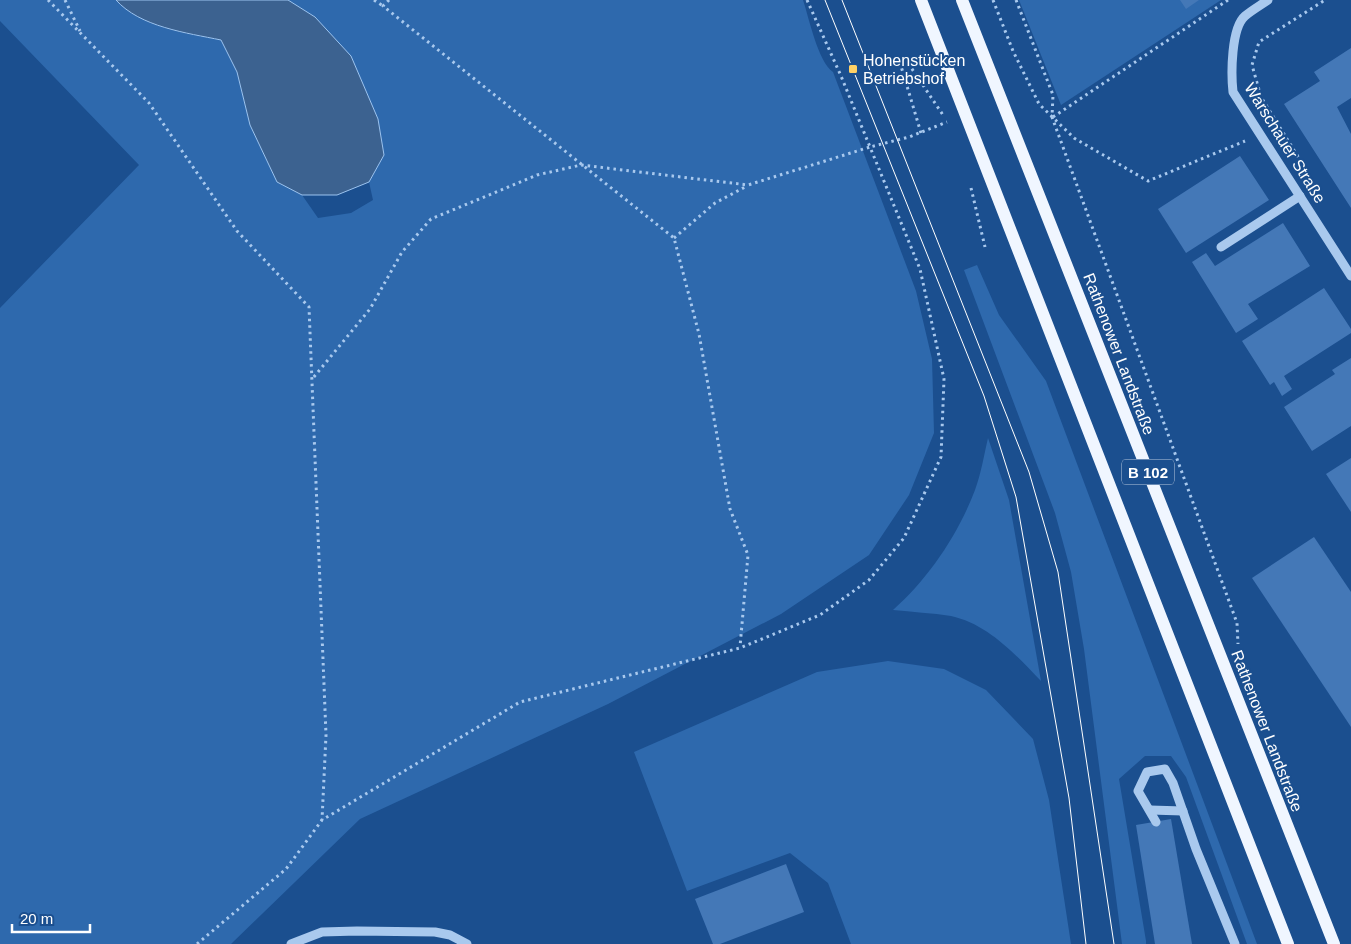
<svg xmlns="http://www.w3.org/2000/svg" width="1351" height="944" font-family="Arial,sans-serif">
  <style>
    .green { fill: #2e69ad }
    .water { fill: #3c6290; stroke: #9cc4f0 }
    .building { fill: #4478b7 }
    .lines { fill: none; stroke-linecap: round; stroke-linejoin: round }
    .path { stroke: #a9c9ee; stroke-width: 3; stroke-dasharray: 2.5 4; stroke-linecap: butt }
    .minor { stroke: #a9c9ee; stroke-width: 9 }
    .major { stroke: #f0f6ff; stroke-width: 12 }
    .tram { stroke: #fff; stroke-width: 1 }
    .poi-dot { fill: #ffd166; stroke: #1b4f8f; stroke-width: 2 }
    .labels { text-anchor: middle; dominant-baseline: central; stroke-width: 4; stroke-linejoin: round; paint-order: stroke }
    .shield { fill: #1b4f8f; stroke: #bbcadd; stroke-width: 1 }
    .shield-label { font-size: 15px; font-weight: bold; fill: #fff }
    .poi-label { font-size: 16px; fill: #fff; stroke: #1b4f8f; text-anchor: start }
    .street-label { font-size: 16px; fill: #fff; stroke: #1b4f8f }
  </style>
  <rect width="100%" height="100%" fill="#1b4f8f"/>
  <g class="green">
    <path d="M0,0H116C140,27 187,34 221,40L237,72L250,125L277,182L302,195L318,218L351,213L373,200L369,182L384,155L378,119L315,17L288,0H803C809,18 818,62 833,72L916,291L932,359L934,433L909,495L869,555L781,614L608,704L360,819L231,944H0V308L139,165L0,21Z"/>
    <path d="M1019,0H1221L1061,105Z"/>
    <path d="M977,265L999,315L1046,381L1257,944H1247L1186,777L1171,756H1145L1119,779L1146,941V944H1122L1084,649L1071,572L1055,513L964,270Z"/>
    <path d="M988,438L1009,500L1041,681C1016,655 988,624 951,616C932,613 912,612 893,610C928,579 958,535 975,490C981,474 984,455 988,438Z"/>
    <path d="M888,661L944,669L986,690L1033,739L1049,800L1071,944H851L828,883L790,853L687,891L634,752L817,672Z"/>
  </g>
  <path class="water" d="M116,0H288L315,17L351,56L378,119L384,155L369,182L337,195H302L277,182L250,125L237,72L221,40C187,33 140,27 116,0Z"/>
  <g class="building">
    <path d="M1180,0H1199L1186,9Z"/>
    <path d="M1351,48V98L1337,107L1351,134V208L1284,104L1320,81L1314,72Z"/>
    <path d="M1240,156L1269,200L1186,253L1158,209Z"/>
    <path d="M1283,223L1310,266L1248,304L1258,319L1236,333L1192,262L1206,253L1215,266Z"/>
    <path d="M1324,288L1351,329V333L1284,376L1292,389L1282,396L1274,382L1270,385L1242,341Z"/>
    <path d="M1351,358V426L1312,451L1284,407L1335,374L1332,370Z"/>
    <path d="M1351,458V512L1326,474Z"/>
    <path d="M1314,537L1351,592V727L1252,578Z"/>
    <path d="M1171,819L1192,944H1155L1136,825Z"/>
    <path d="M786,864L804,912L720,944H713L695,899Z"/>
  </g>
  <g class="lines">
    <g class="path">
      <path d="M48,0L149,103L237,231L309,307L326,735L322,820"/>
      <path d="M65,0L80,31"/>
      <path d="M374,0L383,6"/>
      <path d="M389,0L383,6L388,10L674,238L699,334L730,509L748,555L740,647"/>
      <path d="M807,0L841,76L870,147L909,137L947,122"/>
      <path d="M993,0L1013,51L1039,104L1074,138L1148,181L1245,141"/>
      <path d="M1016,0L1053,95L1052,117L1237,623L1238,644"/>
      <path d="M1053,117L1228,0"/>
      <path d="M921,133L901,66L908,63L943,115"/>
      <path d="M1305,168L1261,97L1252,65L1259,42L1325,0"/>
      <path d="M971,188L985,247"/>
      <path d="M674,238L715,203L747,186"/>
      <path d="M197,944L286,869L322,820L520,702L740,648L820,615L869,580L904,538L941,457L944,379L920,269L870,147L748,185L581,165L537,175L431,219L402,252L370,309L313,378"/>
    </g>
    <g class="minor">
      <path d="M1268,0C1261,5 1252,10 1245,16C1231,28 1231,74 1233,92L1351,276"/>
      <path d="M1221,247L1300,196"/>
      <path d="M1150,810L1183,811"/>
      <path d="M1156,822L1138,791L1147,772L1165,769L1173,783L1196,849L1235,944"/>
      <path d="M291,944L322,932L357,931L435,932L450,935L467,944"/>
    </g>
    <g class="major">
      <path d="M921,0L1288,944"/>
      <path d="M962,0L1334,944"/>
    </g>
    <g class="tram">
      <path d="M825,0L984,396L1016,497L1069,798L1086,944"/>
      <path d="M842,0L1029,472L1058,572L1114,944"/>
    </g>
  </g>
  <rect class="poi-dot" x="848" y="64" width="10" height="10" rx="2.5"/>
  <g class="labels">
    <rect class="shield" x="1122" y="459.5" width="52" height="25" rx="4"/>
    <g class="shield-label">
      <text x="1148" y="472">B 102</text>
    </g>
    <g class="poi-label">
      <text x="863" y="60">Hohenstücken<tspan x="863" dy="18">Betriebshof</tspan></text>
    </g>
    <g class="street-label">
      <text transform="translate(1285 143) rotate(58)">Warschauer Straße</text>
      <text transform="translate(1119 354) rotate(69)">Rathenower Landstraße</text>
      <text transform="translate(1267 731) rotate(69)">Rathenower Landstraße</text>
    </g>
  </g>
  <path d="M12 924v8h78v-8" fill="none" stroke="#ffffff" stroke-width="2.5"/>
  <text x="20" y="924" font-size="15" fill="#ffffff" stroke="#1b4f8f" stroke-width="4" paint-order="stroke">20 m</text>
</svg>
